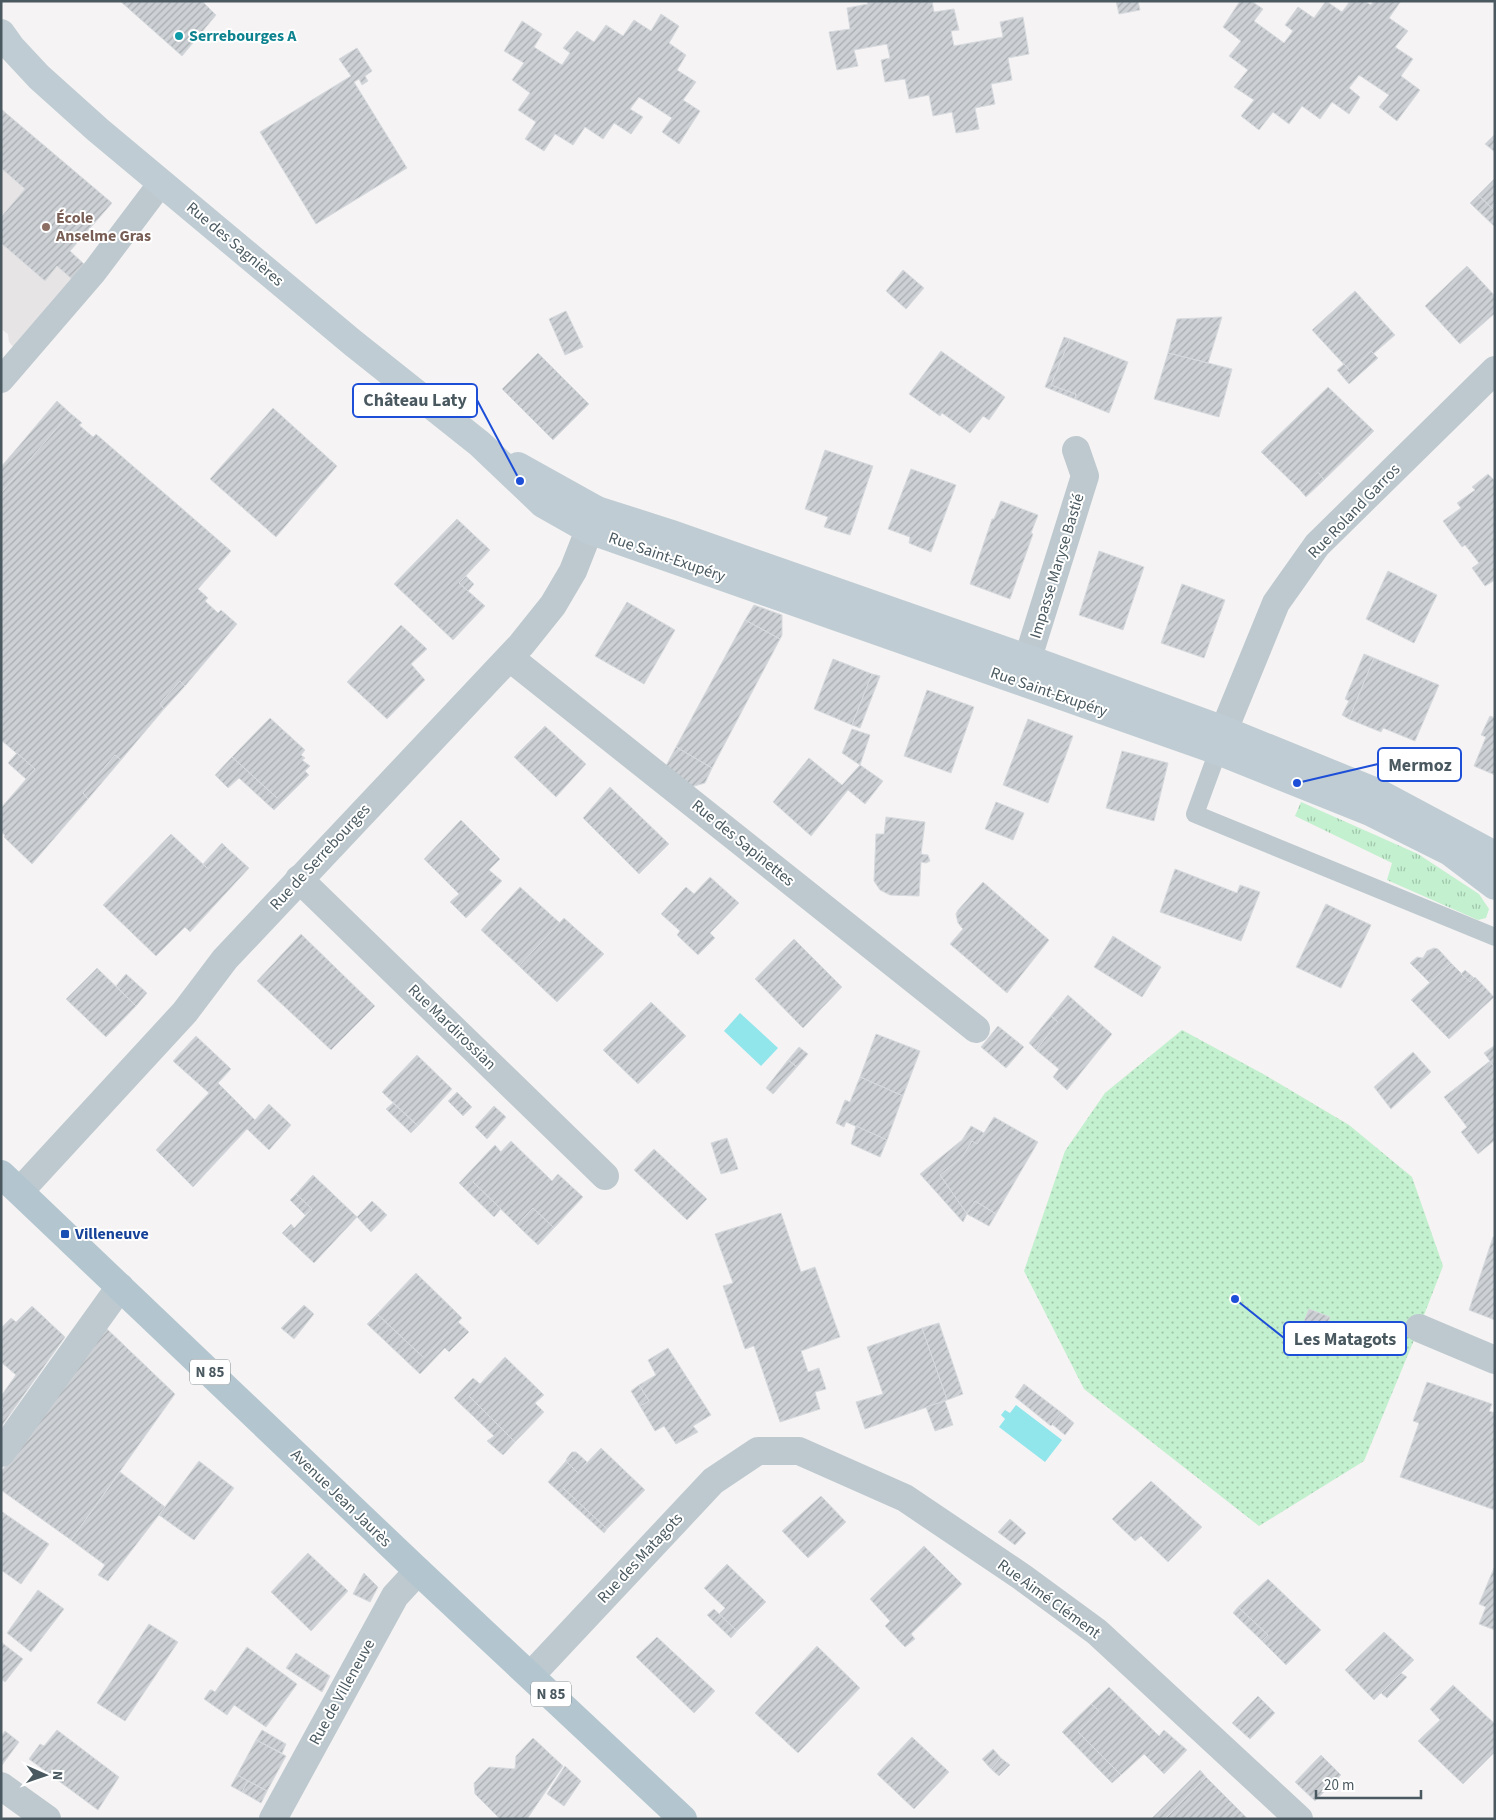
<svg xmlns="http://www.w3.org/2000/svg" width="1496" height="1820" font-family="'Source Sans 3',sans-serif">
  <style>
    .education { fill: #e6e4e5 }
    .grass { fill: url(#grass-tufts) }
    .park { fill: url(#park-dots) }
    .water { fill: #91e6ec }
    .building { fill: url(#building-hatch); stroke: #d7dade }
    .lines { fill: none; stroke-linecap: round; stroke-linejoin: round }
    .service { stroke: #bec9cf; stroke-width: 18 }
    .pedestrian { stroke: #bec9cf; stroke-width: 26 }
    .minor { stroke: #bec9cf; stroke-width: 28 }
    .secondary { stroke: #bfccd3; stroke-width: 28 }
    .primary { stroke: #b3c6d0; stroke-width: 28 }
    .culture-dot { fill: #0f9aa8; stroke: #fff; stroke-width: 2 }
    .education-dot { fill: #8d6e63; stroke: #fff; stroke-width: 2 }
    .transit-dot { fill: #1a4fb4; stroke: #fff; stroke-width: 2 }
    .labels { text-anchor: middle; dominant-baseline: central; stroke-width: 4; stroke-linejoin: round; paint-order: stroke }
    .shield { fill: #fff; stroke: #808b90; stroke-width: 1 }
    .shield-label { font-size: 15px; font-weight: bold; fill: #4a5960 }
    .culture-label { font-size: 16px; font-weight: bold; fill: #0d838f; stroke: #fff; text-anchor: start }
    .education-label { font-size: 16px; font-weight: bold; fill: #785e54; stroke: #fff; text-anchor: start }
    .street-label { font-size: 16px; fill: #4a5960; stroke: #fff }
    .transit-label { font-size: 16px; font-weight: bold; fill: #164399; stroke: #fff; text-anchor: start }
    .leader { fill: none; stroke: #1d4ed8; stroke-width: 2 }
    .callout-dot { fill: #1d4ed8; stroke: #fff; stroke-width: 2 }
    .callout { fill: #fff; stroke: #1d4ed8; stroke-width: 2 }
    .callout-label { font-size: 18px; text-anchor: middle; font-weight: bold; fill: #4a5960 }
  </style>
  <defs>
    <pattern id="grass-tufts" width="24" height="20" patternUnits="userSpaceOnUse" patternTransform="scale(1.25)"><rect width="24" height="20" fill="#c3f0ce"/><path d="M3 7l-1-3M5 7V3M7 7l1-3M15 17l-1-3M17 17v-4M19 17l1-3" fill="none" stroke="#a0c5ab"/></pattern>
    <pattern id="park-dots" width="8" height="8" patternUnits="userSpaceOnUse" patternTransform="scale(1.25)"><rect width="8" height="8" fill="#c3f0ce"/><path d="M2 2h.1M6 6h.1" fill="none" stroke="#a0c5ab" stroke-width="1.8" stroke-linecap="round"/></pattern>
    <pattern id="building-hatch" width="6" height="6" patternUnits="userSpaceOnUse" patternTransform="scale(1.25)"><rect width="6" height="6" fill="#cdd1d5"/><path d="M-1 1l2-2M0 6l6-6M5 7l2-2" fill="none" stroke="#a8adb0"/></pattern>
  </defs>
  <rect width="100%" height="100%" fill="#f5f3f3"/>
  <path class="education" d="M1,109L112,203L70,251L85,265L16,350L9,342L8,334L1,329Z"/>
  <path class="grass" d="M1301,802L1418,854L1479,894L1489,909L1486,918L1478,920L1387,880L1392,863L1295,816Z"/>
  <path class="park" d="M1182,1030L1265,1075L1349,1125L1412,1177L1443,1266L1419,1328L1364,1461L1259,1526L1084,1389L1024,1271L1065,1151L1105,1093Z"/>
  <g class="water">
    <path d="M740,1013L778,1048L761,1066L724,1031Z"/>
    <path d="M1016,1405L1062,1440L1045,1462L999,1427L1005,1419L1001,1415L1005,1410L1010,1413Z"/>
  </g>
  <g class="building">
    <path d="M120,1H202L216,15L182,56Z"/>
    <path d="M867,1H932L934,12L954,9L959,30L951,31L954,46L1003,37L1000,22L1023,17L1029,54L1008,58L1012,80L991,84L995,104L975,108L979,129L956,133L952,112L933,116L929,95L909,99L905,79L885,82L881,60L890,58L887,44L854,50L858,66L837,70L829,32L850,29L847,8L868,4Z"/>
    <path d="M1116,1H1138L1140,10L1119,14Z"/>
    <path d="M1240,1H1251L1263,9L1254,21L1284,43L1293,31L1285,25L1298,7L1314,18L1326,1L1342,12L1350,1H1364L1371,5L1374,1H1401L1389,18L1408,31L1395,47L1413,59L1401,76L1420,90L1397,121L1379,107L1389,95L1359,75L1349,88L1360,97L1349,114L1332,102L1320,119L1302,106L1289,124L1273,112L1259,130L1241,116L1254,100L1234,87L1248,70L1229,56L1241,41L1223,27Z"/>
    <path d="M661,14L679,26L669,43L686,55L677,70L696,82L683,100L700,111L679,144L662,132L672,118L639,97L630,109L643,117L631,134L614,123L603,139L585,127L573,145L555,134L544,151L525,139L536,122L518,110L530,93L512,80L524,63L504,51L522,21L542,34L534,47L562,65L570,53L563,48L577,31L594,42L606,25L623,36L634,20L651,31Z"/>
    <path d="M357,48L372,71L365,76L368,81L362,85L359,79L354,82L407,168L316,224L260,132L351,76L339,59Z"/>
    <path d="M1,109L112,203L70,251L85,265L73,280L57,266L45,281L1,243V217L25,189L1,168Z"/>
    <path d="M1495,134V152L1485,144Z"/>
    <path d="M1495,178V211L1478,195Z"/>
    <path d="M1478,195L1495,211V227L1470,203Z"/>
    <path d="M1467,266L1495,296V313L1460,344L1425,306Z"/>
    <path d="M903,270L924,288L906,309L886,291Z"/>
    <path d="M1355,291L1395,335L1373,354L1371,351L1350,371L1312,330Z"/>
    <path d="M566,311L583,347L565,355L549,319Z"/>
    <path d="M1222,317L1208,363L1168,353L1177,319Z"/>
    <path d="M1064,337L1070,339L1051,385L1076,394L1075,399L1045,387Z"/>
    <path d="M1070,339L1128,362L1109,413L1075,399L1076,394L1051,385Z"/>
    <path d="M941,351L1005,397L989,420L983,416L970,433L942,413L940,416L909,394Z"/>
    <path d="M1371,351L1378,358L1349,384L1337,370L1344,364L1350,371Z"/>
    <path d="M538,353L589,404L553,440L502,389Z"/>
    <path d="M1168,353L1232,369L1219,417L1154,399Z"/>
    <path d="M1328,387L1374,431L1324,480L1318,472L1300,490L1261,452Z"/>
    <path d="M57,401L70,413L1,493V467Z"/>
    <path d="M273,408L337,466L276,537L210,479Z"/>
    <path d="M70,413L82,423L79,425L93,437L96,434L231,551L198,589L208,598L205,601L218,613L221,610L237,624L185,686L180,681L160,704L164,709L121,760L115,755L83,793L88,799L32,864L4,837L5,835L1,832V808L35,769L1,740V493Z"/>
    <path d="M825,450L873,466L850,535L824,527L828,517L805,509Z"/>
    <path d="M911,469L956,485L931,552L909,543L910,537L888,529Z"/>
    <path d="M1318,472L1324,480L1306,497L1300,490Z"/>
    <path d="M1488,474L1495,481V580L1485,586L1472,568L1479,563L1465,545L1462,547L1443,521L1461,508L1457,503L1475,490L1472,487Z"/>
    <path d="M1001,501L1038,515L1031,533L1033,534L1010,599L970,584L992,519H994Z"/>
    <path d="M457,519L490,550L459,583L485,606L453,640L394,584Z"/>
    <path d="M1099,551L1144,567L1123,630L1079,615Z"/>
    <path d="M1388,571L1437,595L1414,643L1366,619Z"/>
    <path d="M466,576L474,584L468,591L459,583Z"/>
    <path d="M1182,584L1225,600L1204,658L1161,643Z"/>
    <path d="M627,602L675,630L644,684L595,656Z"/>
    <path d="M754,605L782,615V635L780,639L745,620Z"/>
    <path d="M745,620L780,639L712,768L676,747Z"/>
    <path d="M401,625L427,649L411,664L425,680L387,719L347,682Z"/>
    <path d="M1364,654L1374,658L1349,719L1342,715L1349,701L1345,699Z"/>
    <path d="M1374,658L1439,685L1415,741L1383,728L1381,732L1349,719Z"/>
    <path d="M833,659L872,674L852,725L814,709Z"/>
    <path d="M872,674L880,676L860,728L852,725Z"/>
    <path d="M180,681L185,686L164,709L160,704Z"/>
    <path d="M927,690L974,707L951,773L904,756Z"/>
    <path d="M1490,716L1495,718V775L1474,766L1486,737L1481,735Z"/>
    <path d="M270,718L305,750L301,755L305,758L302,760L310,766L277,798L232,757Z"/>
    <path d="M1028,719L1073,736L1048,803L1003,785Z"/>
    <path d="M545,726L586,764L556,797L514,757Z"/>
    <path d="M852,729L870,735L860,765L842,753Z"/>
    <path d="M676,747L712,768L705,783L691,787L666,766Z"/>
    <path d="M1122,751L1168,763L1154,821L1106,808Z"/>
    <path d="M17,753L35,769L26,779L8,763Z"/>
    <path d="M115,755L121,760L88,799L83,793Z"/>
    <path d="M232,757L277,798L305,771L309,775L274,810L239,778L228,788L215,775Z"/>
    <path d="M809,758L842,785L860,765L883,781L865,804L848,790L811,836L773,802Z"/>
    <path d="M610,787L669,844L639,874L583,818Z"/>
    <path d="M996,802L1024,813L1013,840L985,829Z"/>
    <path d="M886,817L925,822L921,854L928,855L930,861L926,863L921,862L919,896L890,895L880,890L874,881L876,834H884Z"/>
    <path d="M461,820L500,859L489,870L502,881L466,918L450,902L459,894L424,859Z"/>
    <path d="M171,834L208,869L228,849L249,868L190,932L185,927L156,956L103,905Z"/>
    <path d="M222,843L228,849L208,869L203,864Z"/>
    <path d="M1175,869L1237,893L1240,885L1260,892L1241,941L1160,912Z"/>
    <path d="M710,877L739,903L710,933L715,938L698,955L677,935L680,931L661,914L686,887L694,894Z"/>
    <path d="M983,882L1049,940L1007,993L950,944L963,929L958,923L956,914L958,910Z"/>
    <path d="M520,887L560,923L519,966L481,930Z"/>
    <path d="M1326,904L1371,925L1341,988L1296,967Z"/>
    <path d="M564,918L604,954L557,1002L519,966Z"/>
    <path d="M301,934L375,1006L331,1050L257,981Z"/>
    <path d="M1113,936L1161,967L1142,997L1094,967Z"/>
    <path d="M794,939L842,987L803,1028L755,979Z"/>
    <path d="M1434,948L1438,949L1451,963L1430,983L1410,963L1417,957L1423,958L1427,951Z"/>
    <path d="M1451,963L1470,982L1475,977L1494,997L1449,1039L1411,1000Z"/>
    <path d="M97,968L136,1006L106,1037L66,999Z"/>
    <path d="M1465,970L1474,978L1470,982L1461,974Z"/>
    <path d="M126,974L147,993L136,1006L116,986Z"/>
    <path d="M1068,995L1112,1034L1067,1090L1053,1077L1059,1069L1036,1050L1058,1022L1051,1016Z"/>
    <path d="M651,1002L686,1036L638,1084L603,1050Z"/>
    <path d="M1051,1016L1058,1022L1036,1050L1029,1043Z"/>
    <path d="M998,1026L1024,1047L1006,1068L981,1047Z"/>
    <path d="M876,1034L920,1051L903,1096L860,1077Z"/>
    <path d="M196,1036L231,1069L218,1083L255,1120L269,1104L291,1125L269,1150L247,1129L193,1187L156,1150L209,1093L173,1061Z"/>
    <path d="M1495,1045V1068L1484,1053Z"/>
    <path d="M799,1047L808,1054L797,1067L788,1060Z"/>
    <path d="M1413,1052L1431,1072L1391,1109L1374,1087Z"/>
    <path d="M417,1055L452,1089L418,1126L382,1092Z"/>
    <path d="M788,1060L797,1067L773,1094L766,1088Z"/>
    <path d="M1490,1061L1495,1068V1140L1478,1154L1461,1132L1467,1127L1444,1097Z"/>
    <path d="M860,1077L903,1096L887,1140L846,1122L844,1127L836,1123L845,1100L850,1102Z"/>
    <path d="M457,1092L472,1107L463,1116L448,1101Z"/>
    <path d="M393,1103L418,1126L411,1133L386,1109Z"/>
    <path d="M494,1106L506,1117L487,1139L475,1127Z"/>
    <path d="M994,1117L1038,1142L996,1214L975,1201L967,1214L940,1175L962,1157L972,1141L977,1144Z"/>
    <path d="M856,1126L887,1140L880,1157L851,1144Z"/>
    <path d="M971,1126L984,1133L977,1144L972,1141L962,1157L940,1175L967,1214L963,1222L920,1174L962,1140Z"/>
    <path d="M727,1138L738,1169L721,1174L711,1143Z"/>
    <path d="M511,1141L552,1181L558,1174L583,1197L554,1228L533,1208L517,1225L473,1182Z"/>
    <path d="M495,1145L501,1152L473,1182L501,1209L494,1217L459,1183Z"/>
    <path d="M654,1149L707,1199L687,1220L634,1170Z"/>
    <path d="M313,1175L357,1217L314,1263L282,1233L291,1224L294,1228L312,1209L296,1194Z"/>
    <path d="M296,1194L312,1209L305,1215L290,1200Z"/>
    <path d="M372,1201L387,1215L371,1232L357,1217Z"/>
    <path d="M975,1201L996,1214L989,1226L967,1214Z"/>
    <path d="M533,1208L554,1228L538,1245L517,1225Z"/>
    <path d="M781,1213L801,1272L815,1267L840,1337L801,1351L808,1372L819,1368L826,1389L815,1392L820,1409L780,1422L754,1346L745,1349L723,1286L733,1283L715,1234Z"/>
    <path d="M1493,1237H1495V1320L1469,1310Z"/>
    <path d="M416,1273L462,1318L424,1358L377,1314Z"/>
    <path d="M304,1305L314,1314L294,1339L281,1328Z"/>
    <path d="M32,1306L65,1337L1,1427V1409L3,1407L1,1405V1396L16,1375L1,1362V1328L11,1318L16,1322Z"/>
    <path d="M1309,1309L1330,1317L1322,1339L1300,1331Z"/>
    <path d="M377,1314L424,1358L458,1322L469,1332L449,1352L445,1348L420,1374L367,1324Z"/>
    <path d="M939,1323L963,1394L947,1400L922,1328Z"/>
    <path d="M105,1327L175,1394L71,1540L1,1490V1472Z"/>
    <path d="M922,1328L947,1400L865,1429L856,1402L883,1394L867,1347Z"/>
    <path d="M668,1348L711,1415L693,1426L698,1432L676,1444L664,1426L655,1431L640,1406L649,1401L639,1385L656,1375L648,1360Z"/>
    <path d="M505,1357L544,1395L535,1403L544,1412L515,1442L469,1396Z"/>
    <path d="M473,1378L480,1384L469,1396L515,1442L503,1455L487,1441L494,1436L454,1398Z"/>
    <path d="M1427,1382L1492,1404L1489,1411L1495,1413V1510L1400,1477L1419,1423L1413,1421Z"/>
    <path d="M1024,1384L1062,1413L1051,1426L1015,1397Z"/>
    <path d="M639,1385L649,1401L640,1406L631,1391Z"/>
    <path d="M945,1401L953,1425L935,1431L926,1407Z"/>
    <path d="M1062,1413L1074,1423L1065,1435L1052,1424Z"/>
    <path d="M601,1448L645,1490L607,1529L563,1488Z"/>
    <path d="M572,1452H576L587,1462L578,1473L566,1461L567,1458Z"/>
    <path d="M199,1461L234,1488L194,1540L159,1515Z"/>
    <path d="M566,1461L578,1473L563,1488L607,1529L604,1533L548,1482Z"/>
    <path d="M120,1472L165,1507L108,1581L98,1575L105,1565L71,1540Z"/>
    <path d="M1151,1481L1202,1527L1168,1562L1141,1536L1135,1541L1112,1519Z"/>
    <path d="M821,1496L846,1522L808,1558L782,1531Z"/>
    <path d="M1,1511L49,1544L21,1584L1,1570Z"/>
    <path d="M1010,1519L1026,1533L1015,1545L998,1532Z"/>
    <path d="M924,1546L962,1584L911,1634L915,1639L905,1647L885,1626L890,1621L870,1599Z"/>
    <path d="M308,1553L348,1591L311,1631L271,1592Z"/>
    <path d="M727,1564L766,1602L737,1631L719,1614L725,1608L704,1588Z"/>
    <path d="M1494,1568H1495V1630L1479,1624L1486,1607L1479,1604Z"/>
    <path d="M364,1573L378,1587L370,1602L353,1594Z"/>
    <path d="M1268,1579L1321,1630L1286,1665L1262,1641L1268,1635L1238,1607Z"/>
    <path d="M38,1590L64,1609L31,1652L7,1633Z"/>
    <path d="M1238,1607L1268,1635L1262,1641L1233,1613Z"/>
    <path d="M714,1609L737,1631L731,1638L707,1615Z"/>
    <path d="M149,1624L178,1642L125,1721L97,1703Z"/>
    <path d="M1384,1632L1414,1660L1374,1700L1345,1670Z"/>
    <path d="M657,1637L715,1691L694,1713L636,1657Z"/>
    <path d="M1,1642L23,1659L5,1682L1,1679Z"/>
    <path d="M817,1646L860,1688L798,1753L755,1713Z"/>
    <path d="M247,1647L297,1684L266,1727L234,1705L227,1715L204,1699L210,1690H212L215,1692Z"/>
    <path d="M296,1653L330,1676L322,1692L286,1668Z"/>
    <path d="M1401,1673L1407,1677L1387,1698L1381,1693Z"/>
    <path d="M1453,1685L1495,1724V1752L1463,1784L1418,1741L1440,1720L1430,1709Z"/>
    <path d="M1109,1687L1159,1736L1164,1730L1187,1750L1164,1774L1144,1754L1121,1775L1078,1732L1099,1711L1091,1704Z"/>
    <path d="M1258,1696L1275,1713L1250,1739L1232,1723Z"/>
    <path d="M1091,1704L1099,1711L1078,1732L1121,1775L1112,1783L1062,1732Z"/>
    <path d="M57,1730L119,1777L98,1810L29,1759L40,1744L44,1746Z"/>
    <path d="M262,1730L286,1744L282,1753L256,1740Z"/>
    <path d="M5,1731L19,1742L2,1765L1,1737Z"/>
    <path d="M912,1737L949,1772L914,1809L877,1774Z"/>
    <path d="M533,1738L563,1766L527,1819H500L475,1794L474,1783L489,1767L515,1769L516,1756Z"/>
    <path d="M256,1740L286,1756L267,1791L237,1775Z"/>
    <path d="M993,1749L1001,1758L991,1769L982,1759Z"/>
    <path d="M1321,1755L1341,1775L1315,1801L1295,1782Z"/>
    <path d="M1001,1758L1010,1765L999,1776L991,1769Z"/>
    <path d="M565,1766L581,1781L564,1806L547,1794Z"/>
    <path d="M1200,1770L1206,1777L1165,1819H1151Z"/>
    <path d="M237,1775L248,1781L242,1792L231,1786Z"/>
    <path d="M1206,1777L1248,1819H1165Z"/>
    <path d="M248,1781L267,1791L261,1803L242,1792Z"/>
  </g>
  <g class="lines">
    <path class="service" d="M1218,751L1195,814L1495,937"/>
    <path class="pedestrian" d="M1,380L94,272L161,183"/>
    <g class="minor">
      <path d="M510,658L976,1029"/>
      <path d="M1021,680L1085,476L1076,450"/>
      <path d="M1218,751L1224,730L1276,603L1317,545L1495,370"/>
      <path d="M299,879L605,1176"/>
      <path d="M20,1191L185,1012L225,959L521,645L553,605L573,571L597,510"/>
      <path d="M1419,1328L1495,1360"/>
      <path d="M1,1453L120,1287"/>
      <path d="M531,1675L713,1481L758,1451H799L905,1498L1022,1577L1097,1632L1299,1819"/>
      <path d="M1,1786L47,1819"/>
      <path d="M273,1819L395,1596L418,1571"/>
    </g>
    <g class="secondary">
      <path d="M1,33L11,47L39,77L98,130L353,343L480,444L543,504L589,530L1218,751L1370,812L1450,852L1495,886"/>
      <path d="M518,466L597,510L669,533L1029,659L1224,730L1379,793L1495,855"/>
    </g>
    <path class="primary" d="M1,1174L418,1571L683,1819"/>
  </g>
  <circle class="culture-dot" cx="179" cy="36" r="5"/>
  <circle class="education-dot" cx="46" cy="227" r="5"/>
  <rect class="transit-dot" x="60" y="1229" width="10" height="10" rx="2.5"/>
  <g class="labels">
    <g class="shield">
      <rect x="190" y="1359.5" width="40" height="25" rx="4"/>
      <rect x="531" y="1681.5" width="40" height="25" rx="4"/>
    </g>
    <g class="shield-label">
      <text x="210" y="1372">N 85</text>
      <text x="551" y="1694">N 85</text>
    </g>
    <g class="culture-label">
      <text x="189" y="36">Serrebourges A</text>
    </g>
    <g class="education-label">
      <text x="56" y="218">École<tspan x="56" dy="18">Anselme Gras</tspan></text>
    </g>
    <g class="street-label">
      <text transform="translate(235 244) rotate(40)">Rue des Sagnières</text>
      <text transform="translate(1354 511) rotate(-46)">Rue Roland Garros</text>
      <text transform="translate(667 557) rotate(19)">Rue Saint-Exupéry</text>
      <text transform="translate(1057 566) rotate(-73)">Impasse Maryse Bastié</text>
      <text transform="translate(1049 692) rotate(19)">Rue Saint-Exupéry</text>
      <text transform="translate(743 843) rotate(39)">Rue des Sapinettes</text>
      <text transform="translate(320 857) rotate(-47)">Rue de Serrebourges</text>
      <text transform="translate(452 1027) rotate(44)">Rue Mardirossian</text>
      <text transform="translate(341 1498) rotate(44)">Avenue Jean Jaurès</text>
      <text transform="translate(640 1558) rotate(-47)">Rue des Matagots</text>
      <text transform="translate(1049 1599) rotate(36)">Rue Aimé Clément</text>
      <text transform="translate(342 1692) rotate(-61)">Rue de Villeneuve</text>
    </g>
    <g class="transit-label">
      <text x="75" y="1234">Villeneuve</text>
    </g>
  </g>
  <path class="leader" d="M520 481L477 400M1297 783L1378 764M1235 1299L1284 1338"/>
  <g class="callout-dot">
    <circle cx="520" cy="481" r="5"/>
    <circle cx="1297" cy="783" r="5"/>
    <circle cx="1235" cy="1299" r="5"/>
  </g>
  <g class="callout">
    <rect x="353" y="384" width="124" height="33" rx="5"/>
    <rect x="1378" y="748" width="83" height="33" rx="5"/>
    <rect x="1284" y="1322" width="122" height="33" rx="5"/>
  </g>
  <g class="callout-label">
    <text x="415" y="406">Château Laty</text>
    <text x="1420" y="771">Mermoz</text>
    <text x="1345" y="1345">Les Matagots</text>
  </g>
  <rect width="1496" height="1820" fill="none" stroke="#4a5960" stroke-width="5"/>
  <g transform="translate(45 1775) rotate(92)" stroke="#ffffff" stroke-width="4" paint-order="stroke">
  <path d="M0-4L9 19L0 12L-9 19Z" fill="#4a5960"/>
  <text y="-8" font-size="14" font-weight="bold" text-anchor="middle" fill="#4a5960">N</text>
  </g>
  <path d="M1316 1790v8h105v-8" fill="none" stroke="#4a5960" stroke-width="2.5"/>
  <text x="1324" y="1790" font-size="15" fill="#4a5960" stroke="#ffffff" stroke-width="4" paint-order="stroke">20 m</text>
</svg>
